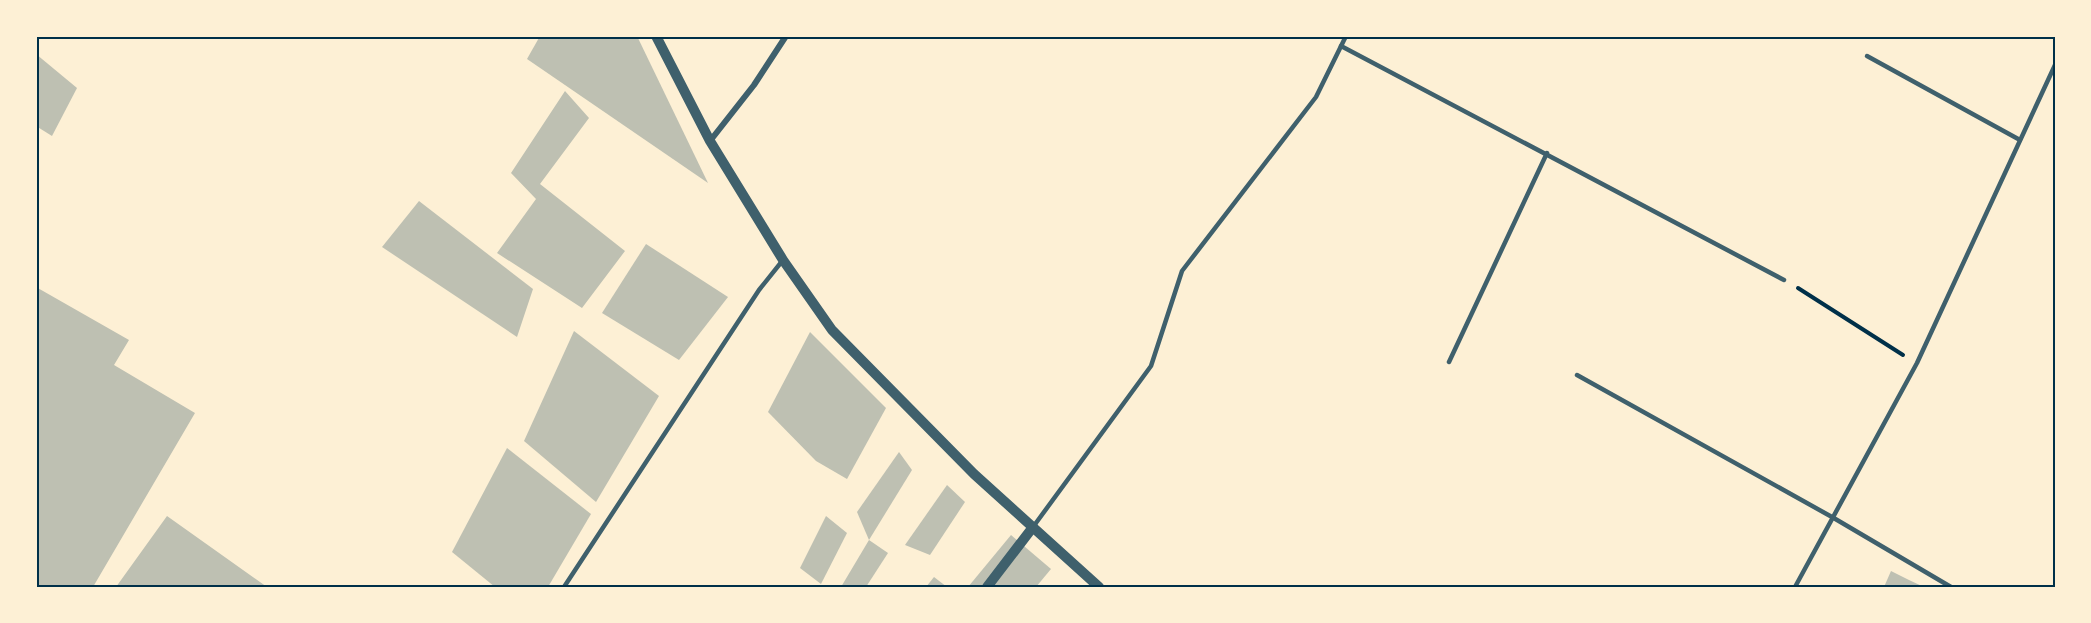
<svg xmlns="http://www.w3.org/2000/svg" width="2091" height="623" font-family="'Sofia Sans Condensed',sans-serif">
  <style>
    .building { fill: #bec0b2 }
    .lines { fill: none; stroke-linecap: round; stroke-linejoin: round }
    .path { stroke: #003049; stroke-width: 4 }
    .service { stroke: #3f606c; stroke-width: 4.5 }
    .minor { stroke: #3f606c; stroke-width: 6 }
    .tertiary { stroke: #3f606c; stroke-width: 10 }
    .neatline { fill: none; stroke: #003049; stroke-width: 2 }
  </style>
  <rect width="100%" height="100%" fill="#fdf0d5"/>
  <g class="building">
    <path d="M540,36H637L708,183L527,59Z"/>
    <path d="M36,54L77,88L52,136L36,126Z"/>
    <path d="M565,91L589,118L540,184L625,251L582,308L497,253L536,199L511,173Z"/>
    <path d="M419,201L533,289L517,337L382,247Z"/>
    <path d="M646,244L728,297L679,360L602,313Z"/>
    <path d="M36,287L129,340L114,365L195,413L93,587H36Z"/>
    <path d="M574,331L659,396L596,502L524,441Z"/>
    <path d="M810,332L886,408L847,479L816,461L768,412Z"/>
    <path d="M507,448L591,514L548,587H495L452,552Z"/>
    <path d="M899,452L912,470L869,540L857,512Z"/>
    <path d="M947,485L965,502L930,555L905,545Z"/>
    <path d="M167,516L243,570L267,587H116Z"/>
    <path d="M826,516L847,533L821,584L800,568Z"/>
    <path d="M1011,535L1051,569L1036,587H968Z"/>
    <path d="M869,540L888,553L866,587H841Z"/>
    <path d="M1891,571L1909,580L1924,587H1884Z"/>
    <path d="M934,577L947,587H926Z"/>
  </g>
  <g class="lines">
    <path class="path" d="M1798,288L1903,355"/>
    <g class="service">
      <path d="M1341,46L1784,280"/>
      <path d="M1867,56L2020,140"/>
      <path d="M1449,362L1547,153"/>
      <path d="M1577,375L1832,517L1951,587"/>
      <path d="M1033,527L1151,366L1182,271L1316,97L1346,36"/>
      <path d="M564,587L759,290L783,260"/>
      <path d="M1795,587L1917,363L2055,65"/>
    </g>
    <path class="minor" d="M710,141L754,85L786,36"/>
    <g class="tertiary">
      <path d="M656,36L710,141L783,260L832,330L974,474L1099,587"/>
      <path d="M987,587L1033,527"/>
    </g>
  </g>
  <rect width="2091" height="623" fill="none" stroke="#fdf0d5" stroke-width="75"/>
  <rect x="38" y="38" width="2016" height="548" class="neatline"/>
</svg>
